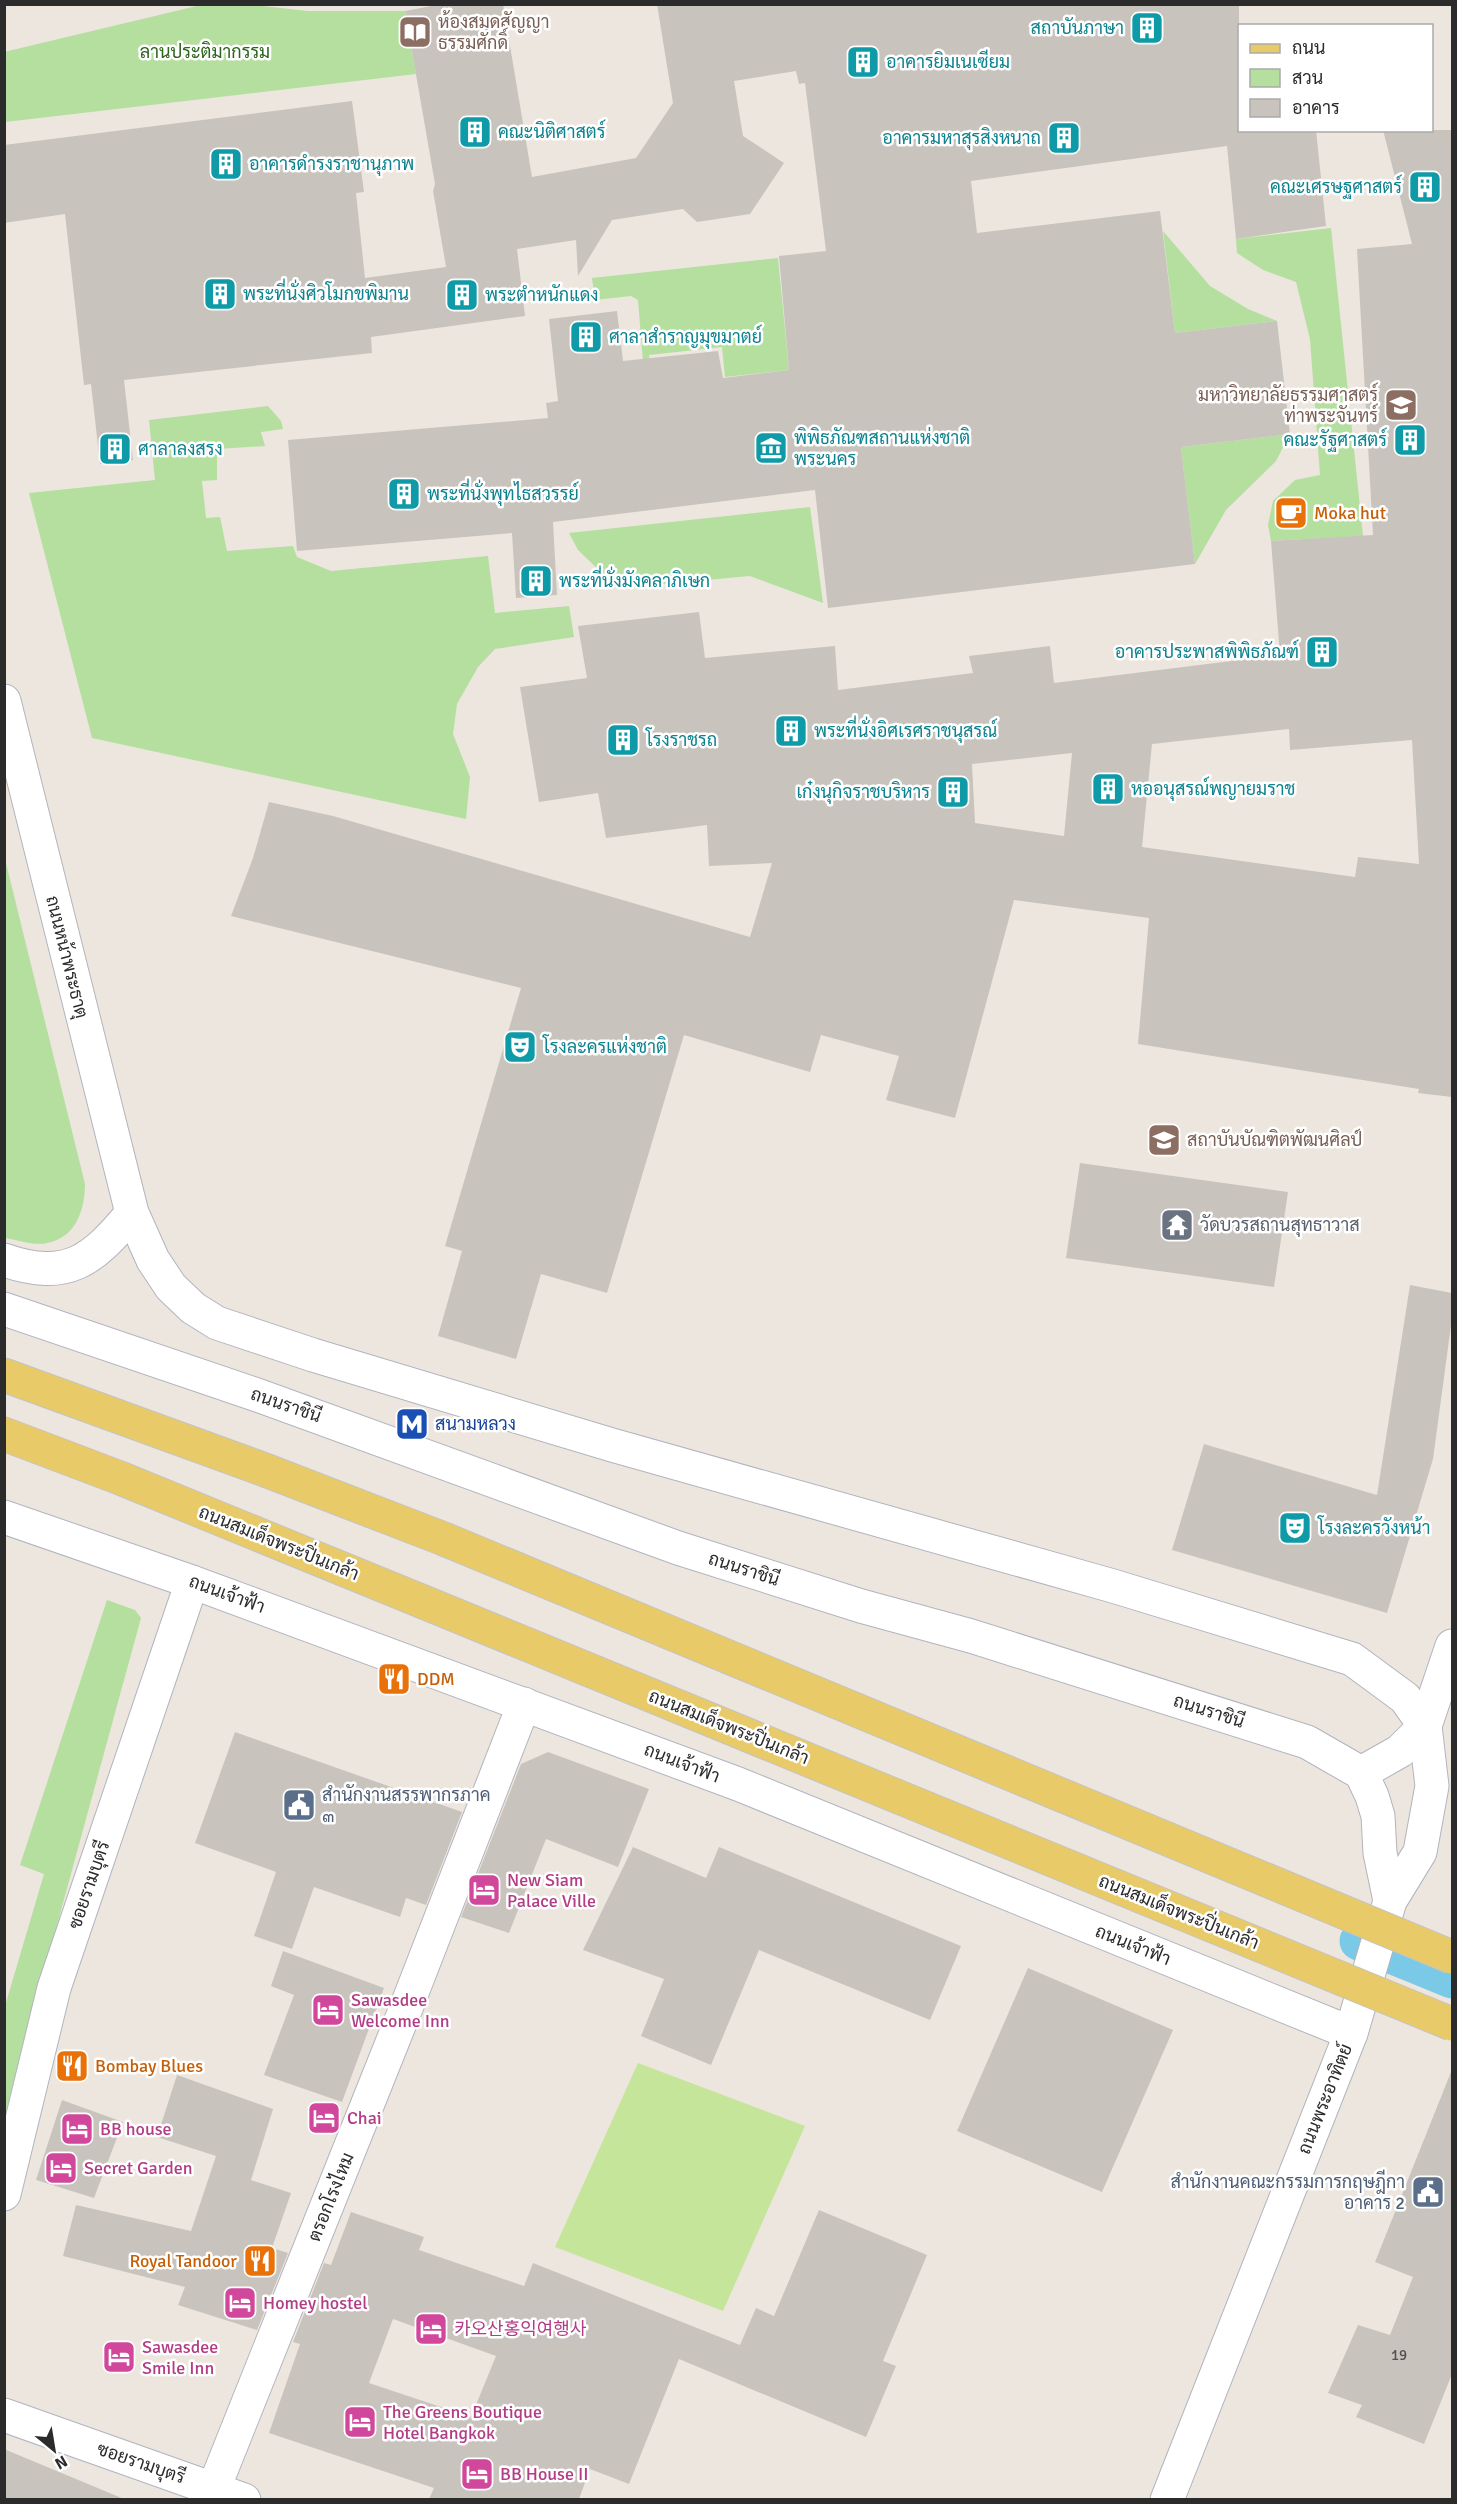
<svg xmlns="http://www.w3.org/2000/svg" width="1457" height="2504" font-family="Signika,'Noto Sans KR',Sarabun,sans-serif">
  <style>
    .green { fill: #b4df9f }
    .pitch { fill: #c5e59b }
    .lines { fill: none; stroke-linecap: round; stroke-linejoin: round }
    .canal { stroke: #79c9e7; stroke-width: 39 }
    .building { fill: #c8c4bd; fill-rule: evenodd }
    .minor-casing { stroke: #b2b4be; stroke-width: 35 }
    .tertiary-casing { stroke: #b2b4be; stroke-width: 35 }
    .secondary-casing { stroke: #b2b4be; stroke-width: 35 }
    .primary-casing { stroke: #c4c4c4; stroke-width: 35 }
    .minor { stroke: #fff; stroke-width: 33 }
    .tertiary { stroke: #fff; stroke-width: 33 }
    .secondary { stroke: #fff; stroke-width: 33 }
    .primary { stroke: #e8cb68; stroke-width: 33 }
    .primary-bridge-casing { stroke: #c4c4c4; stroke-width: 35; stroke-linecap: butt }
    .primary-bridge { stroke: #e8cb68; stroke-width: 33 }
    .labels { text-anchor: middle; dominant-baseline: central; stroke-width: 5; stroke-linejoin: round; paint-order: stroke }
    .number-label { font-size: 15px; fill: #525150 }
    .education-label { font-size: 18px; fill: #785e54; stroke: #fff; text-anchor: start }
    .culture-label { font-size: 18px; fill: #0d838f; stroke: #fff; text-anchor: start }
    .park-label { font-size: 18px; fill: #2d641f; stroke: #fff }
    .food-label { font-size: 18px; fill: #c56008; stroke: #fff; text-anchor: start }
    .street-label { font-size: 18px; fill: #2b2b2b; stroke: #fff }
    .worship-label { font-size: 18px; fill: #5b616d; stroke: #fff; text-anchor: start }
    .transit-label { font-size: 18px; fill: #164399; stroke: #fff; text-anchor: start }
    .service-label { font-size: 18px; fill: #4e5e75; stroke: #fff; text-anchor: start }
    .hotel-label { font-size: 18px; fill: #b23c85; stroke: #fff; text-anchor: start }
  </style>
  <rect width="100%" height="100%" fill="#ece6de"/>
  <g class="green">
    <path d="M201,5H253L308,11H405L416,74L5,122L4,52Z"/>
    <path d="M1331,228L1363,536L1271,541L1268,525L1273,501L1295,480L1320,475L1310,339L1296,282L1263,270L1237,253L1236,239Z"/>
    <path d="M1163,231L1210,286L1248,309L1277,321L1175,333Z"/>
    <path d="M778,258L789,370L725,377L722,347L649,355L651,382L644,374L638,300L631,296L595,300L592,278Z"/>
    <path d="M268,406L281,421L283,429L261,432L265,446L217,449V480L202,481L206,518L220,517L227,551L293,546L297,557L331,571L488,556L495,613L569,606L574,637L495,649L478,667L457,704L453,734L470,777L466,819L92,738L29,493L155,480L149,420Z"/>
    <path d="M1290,434L1276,461L1226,510L1195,564L1181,447Z"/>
    <path d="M810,507L823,603L750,576L630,587L605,576L578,550L569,533Z"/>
    <path d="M4,855L85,1184C85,1209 76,1238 47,1243C35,1246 17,1240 5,1238Z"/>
    <path d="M107,1600L135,1610L141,1618L5,2115V2006L44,1874L20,1865Z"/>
  </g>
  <path class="pitch" d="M638,2063L805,2126L723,2311L555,2247Z"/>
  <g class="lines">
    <path class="canal" d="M1359,1941L1452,1979"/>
  </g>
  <g class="building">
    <path d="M442,4H503L532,177L636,158L673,103L657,4H1239V130H1316L1326,226L1236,239L1227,146L971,181L977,233L1160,211L1175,333L1277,321L1290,434L1181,447L1195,564L828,608L815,490L553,522L557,595L516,598L512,533L297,551L288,440L548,418L546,403L558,401L549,319L617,311L623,361L718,351L723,378L789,370L779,256L826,251L805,83L799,84L796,71L734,81L743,136L784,163L750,214L697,222L683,209L612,220L578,276L576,240L517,249L525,316L371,337L372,353L124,380L133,460L100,464L91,384L84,385L65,214L4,223V145L352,101L364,192L356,193L365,278L446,267L433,191L435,184L405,11Z"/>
    <path d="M1383,130H1452V1097L1418,1093L1419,1089L1138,1044L1149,918L1014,900L955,1118L886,1100L899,1056L821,1035L810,1072L684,1035L607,1293L541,1274L516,1359L438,1336L462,1251L445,1246L521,988L231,916L253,858L269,802L333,816L750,937L772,863L709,866L707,825L606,838L598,793L539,802L520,687L587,678L578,626L699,612L705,658L835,646L838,690L973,673L969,656L1050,646L1054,683L1280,655L1271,541L1373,535L1357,249L1412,244ZM1289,729L1290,750L1412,740L1419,864L1358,857L1355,877L1142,847L1152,744ZM1072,753L1064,836L975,823L972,764Z"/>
    <path d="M1080,1163L1288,1192L1274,1287L1066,1258Z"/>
    <path d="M1410,1285L1452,1293V1318L1433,1459L1387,1613L1172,1550L1204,1444L1377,1495Z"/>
    <path d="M235,1732L462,1812L426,1905L406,1898L400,1917L314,1887L292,1949L254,1936L276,1872L195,1843Z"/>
    <path d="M548,1752L649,1789L618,1867L546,1839L509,1933L461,1917L521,1764Z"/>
    <path d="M633,1847L706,1878L719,1847L961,1946L930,2020L759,1950L711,2065L641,2036L664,1979L583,1950Z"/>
    <path d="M283,1951L384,1988L342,2102L264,2075L294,1995L271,1986Z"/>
    <path d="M1028,1968L1173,2030L1102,2192L957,2131Z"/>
    <path d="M1451,2072L1452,2374L1424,2444L1356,2417L1362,2405L1328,2393L1358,2325L1390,2335L1413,2277L1375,2262Z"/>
    <path d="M177,2075L273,2109L251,2180L291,2193L272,2248L288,2253L257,2330L178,2305L185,2287L63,2256L76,2205L191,2231L216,2156L157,2137Z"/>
    <path d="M62,2100L123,2122L94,2198L36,2180Z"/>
    <path d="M819,2210L927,2255L883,2361L896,2366L866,2437L679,2359L629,2484L590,2469L579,2499H429L434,2488L269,2433L300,2344L293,2342L324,2263L331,2265L351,2212L424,2237L419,2250L524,2286L533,2263L740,2345L756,2308L774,2316ZM393,2319L496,2356L471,2417L369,2383Z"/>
    <path d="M4,2449L124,2499H4Z"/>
  </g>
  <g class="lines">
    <g class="minor-casing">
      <g id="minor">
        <path d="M1361,1773L1400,1751L1425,1726L1452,1646"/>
        <path d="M4,2194L54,1988L192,1582"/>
        <path d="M4,2415L244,2500"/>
        <path d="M214,2488L404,2013L524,1704"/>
      </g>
    </g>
    <g class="tertiary-casing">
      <g id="tertiary">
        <path d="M4,701L132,1213L153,1260L171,1287L193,1308L217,1323L313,1355L612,1445L1113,1586L1352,1659L1405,1698L1425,1726L1432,1786L1420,1852L1390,1901L1351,2033L1167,2500"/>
        <path d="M4,1260C68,1282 93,1260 132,1213"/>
        <path d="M4,1309L260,1396L678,1548L861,1606L971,1636L1307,1742L1361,1773L1372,1796L1378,1816L1380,1853L1390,1901"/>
      </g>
    </g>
    <g class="secondary-casing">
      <path id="secondary" d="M4,1517L192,1582L738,1784L1351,2033"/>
    </g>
    <g class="primary-casing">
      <g id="primary">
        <path d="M4,1375L265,1470L444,1539"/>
        <path d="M4,1434L120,1478L421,1601"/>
      </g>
    </g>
    <use href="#minor" class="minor"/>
    <use href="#tertiary" class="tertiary"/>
    <use href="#secondary" class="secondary"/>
    <use href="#primary" class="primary"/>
    <g class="primary-bridge-casing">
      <g id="primary-bridge">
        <path d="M444,1539L1452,1957"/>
        <path d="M421,1601L1452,2024"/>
      </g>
    </g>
    <use href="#primary-bridge" class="primary-bridge"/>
  </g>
  <defs>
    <g id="building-square" transform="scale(1.725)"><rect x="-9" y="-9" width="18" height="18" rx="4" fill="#0f9aa8" stroke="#fff"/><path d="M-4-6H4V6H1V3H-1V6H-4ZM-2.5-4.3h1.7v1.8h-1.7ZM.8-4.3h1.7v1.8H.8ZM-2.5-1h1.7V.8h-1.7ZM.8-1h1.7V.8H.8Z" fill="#fff"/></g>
    <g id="library-square" transform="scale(1.725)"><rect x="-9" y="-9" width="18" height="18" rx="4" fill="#8d6e63" stroke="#fff"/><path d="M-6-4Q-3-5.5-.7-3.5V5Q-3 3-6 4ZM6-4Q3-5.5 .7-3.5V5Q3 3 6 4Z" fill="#fff"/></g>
    <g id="university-square" transform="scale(1.725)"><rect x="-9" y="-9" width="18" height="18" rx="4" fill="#8d6e63" stroke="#fff"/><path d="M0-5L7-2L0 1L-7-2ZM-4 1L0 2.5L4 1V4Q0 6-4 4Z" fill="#fff"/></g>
    <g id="museum-square" transform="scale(1.725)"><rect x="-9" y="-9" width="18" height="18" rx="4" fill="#0f9aa8" stroke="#fff"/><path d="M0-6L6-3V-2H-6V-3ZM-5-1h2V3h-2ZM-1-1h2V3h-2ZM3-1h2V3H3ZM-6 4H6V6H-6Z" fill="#fff"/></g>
    <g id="cafe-square" transform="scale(1.725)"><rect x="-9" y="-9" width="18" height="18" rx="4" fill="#e8710a" stroke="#fff"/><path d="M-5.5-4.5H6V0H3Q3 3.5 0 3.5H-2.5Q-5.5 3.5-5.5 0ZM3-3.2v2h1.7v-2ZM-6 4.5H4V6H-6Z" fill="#fff"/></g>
    <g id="theatre-square" transform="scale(1.725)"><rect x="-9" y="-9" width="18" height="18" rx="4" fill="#0f9aa8" stroke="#fff"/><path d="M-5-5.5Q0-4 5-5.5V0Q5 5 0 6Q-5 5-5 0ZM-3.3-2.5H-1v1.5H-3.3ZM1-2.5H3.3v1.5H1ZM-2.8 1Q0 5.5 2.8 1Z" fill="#fff"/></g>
    <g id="temple-square" transform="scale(1.725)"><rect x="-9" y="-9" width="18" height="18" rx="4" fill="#6b7280" stroke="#fff"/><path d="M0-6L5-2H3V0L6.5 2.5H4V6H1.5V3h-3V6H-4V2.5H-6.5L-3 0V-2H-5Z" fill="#fff"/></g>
    <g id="metro-square" transform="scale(1.725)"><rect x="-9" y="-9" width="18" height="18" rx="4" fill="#1a4fb4" stroke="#fff"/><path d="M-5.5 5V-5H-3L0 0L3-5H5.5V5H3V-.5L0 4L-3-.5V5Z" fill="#fff"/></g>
    <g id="restaurant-square" transform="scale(1.725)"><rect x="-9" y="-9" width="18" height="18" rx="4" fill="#e8710a" stroke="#fff"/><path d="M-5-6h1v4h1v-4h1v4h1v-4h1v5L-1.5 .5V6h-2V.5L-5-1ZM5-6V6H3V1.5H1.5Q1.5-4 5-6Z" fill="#fff"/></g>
    <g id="civic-square" transform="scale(1.725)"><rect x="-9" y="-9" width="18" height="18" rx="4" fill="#5c6f8a" stroke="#fff"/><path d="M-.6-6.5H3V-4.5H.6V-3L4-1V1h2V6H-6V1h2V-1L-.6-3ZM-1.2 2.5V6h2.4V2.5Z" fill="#fff"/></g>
    <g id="hotel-square" transform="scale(1.725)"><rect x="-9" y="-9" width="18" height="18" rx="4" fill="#d1479c" stroke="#fff"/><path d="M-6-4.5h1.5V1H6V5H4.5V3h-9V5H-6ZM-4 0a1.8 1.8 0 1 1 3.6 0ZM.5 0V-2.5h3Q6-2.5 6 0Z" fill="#fff"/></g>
  </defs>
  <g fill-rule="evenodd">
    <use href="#building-square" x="1147" y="28"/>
    <use href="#library-square" x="415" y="32"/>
    <use href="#building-square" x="863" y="62"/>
    <use href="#building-square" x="475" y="132"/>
    <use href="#building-square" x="1064" y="138"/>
    <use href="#building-square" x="226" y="164"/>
    <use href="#building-square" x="1425" y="187"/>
    <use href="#building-square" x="220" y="294"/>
    <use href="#building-square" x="462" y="295"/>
    <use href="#building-square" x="586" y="337"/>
    <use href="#university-square" x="1401" y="405"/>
    <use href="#building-square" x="1410" y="440"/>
    <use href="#museum-square" x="771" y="448"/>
    <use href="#building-square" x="115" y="449"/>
    <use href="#building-square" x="404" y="494"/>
    <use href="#cafe-square" x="1291" y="513"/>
    <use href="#building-square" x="536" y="581"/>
    <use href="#building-square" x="1322" y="652"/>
    <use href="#building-square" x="791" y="731"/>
    <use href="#building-square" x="623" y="740"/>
    <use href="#building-square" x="1108" y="789"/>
    <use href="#building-square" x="953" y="792"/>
    <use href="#theatre-square" x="520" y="1047"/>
    <use href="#university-square" x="1164" y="1140"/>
    <use href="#temple-square" x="1177" y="1225"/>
    <use href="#metro-square" x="412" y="1424"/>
    <use href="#theatre-square" x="1295" y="1528"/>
    <use href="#restaurant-square" x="394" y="1679"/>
    <use href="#civic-square" x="299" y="1805"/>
    <use href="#hotel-square" x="484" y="1890"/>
    <use href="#hotel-square" x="328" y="2010"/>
    <use href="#restaurant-square" x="72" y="2066"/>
    <use href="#hotel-square" x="324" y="2118"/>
    <use href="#hotel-square" x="77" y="2129"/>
    <use href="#hotel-square" x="61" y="2168"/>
    <use href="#civic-square" x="1428" y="2192"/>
    <use href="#restaurant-square" x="260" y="2261"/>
    <use href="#hotel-square" x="240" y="2303"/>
    <use href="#hotel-square" x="431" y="2329"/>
    <use href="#hotel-square" x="119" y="2357"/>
    <use href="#hotel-square" x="360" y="2422"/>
    <use href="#hotel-square" x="477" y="2474"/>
  </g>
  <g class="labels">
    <g class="number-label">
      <text x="1399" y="2355">19</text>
    </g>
    <g class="education-label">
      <text x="438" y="22">ห้องสมุดสัญญา<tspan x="438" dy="21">ธรรมศักดิ์</tspan></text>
      <text x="1378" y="395" text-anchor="end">มหาวิทยาลัยธรรมศาสตร์<tspan x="1378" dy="21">ท่าพระจันทร์</tspan></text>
      <text x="1187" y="1140">สถาบันบัณฑิตพัฒนศิลป์</text>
    </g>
    <g class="culture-label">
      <text x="1124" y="28" text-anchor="end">สถาบันภาษา</text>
      <text x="886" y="62">อาคารยิมเนเซียม</text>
      <text x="498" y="132">คณะนิติศาสตร์</text>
      <text x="1041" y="138" text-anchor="end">อาคารมหาสุรสิงหนาถ</text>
      <text x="249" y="164">อาคารดำรงราชานุภาพ</text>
      <text x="1402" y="187" text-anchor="end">คณะเศรษฐศาสตร์</text>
      <text x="243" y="294">พระที่นั่งศิวโมกขพิมาน</text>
      <text x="485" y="295">พระตำหนักแดง</text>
      <text x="609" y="337">ศาลาสำราญมุขมาตย์</text>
      <text x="794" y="438">พิพิธภัณฑสถานแห่งชาติ<tspan x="794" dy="21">พระนคร</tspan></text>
      <text x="1387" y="440" text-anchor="end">คณะรัฐศาสตร์</text>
      <text x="138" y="449">ศาลาลงสรง</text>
      <text x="427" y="494">พระที่นั่งพุทไธสวรรย์</text>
      <text x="559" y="581">พระที่นั่งมังคลาภิเษก</text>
      <text x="1299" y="652" text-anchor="end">อาคารประพาสพิพิธภัณฑ์</text>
      <text x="814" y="731">พระที่นั่งอิศเรศราชนุสรณ์</text>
      <text x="646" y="740">โรงราชรถ</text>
      <text x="1131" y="789">หออนุสรณ์พญายมราช</text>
      <text x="930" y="792" text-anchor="end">เก๋งนุกิจราชบริหาร</text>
      <text x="543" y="1047">โรงละครแห่งชาติ</text>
      <text x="1318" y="1528">โรงละครวังหน้า</text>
    </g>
    <g class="park-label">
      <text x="205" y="52">ลานประติมากรรม</text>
    </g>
    <g class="food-label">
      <text x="1314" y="513">Moka hut</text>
      <text x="417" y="1679">DDM</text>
      <text x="95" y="2066">Bombay Blues</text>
      <text x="237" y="2261" text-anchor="end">Royal Tandoor</text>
    </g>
    <g class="street-label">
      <text transform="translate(67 957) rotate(76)">ถนนหน้าพระธาตุ</text>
      <text transform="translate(286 1405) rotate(19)">ถนนราชินี</text>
      <text transform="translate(279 1543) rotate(22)">ถนนสมเด็จพระปิ่นเกล้า</text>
      <text transform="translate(744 1569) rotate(18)">ถนนราชินี</text>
      <text transform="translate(227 1594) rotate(20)">ถนนเจ้าฟ้า</text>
      <text transform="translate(1209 1711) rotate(18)">ถนนราชินี</text>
      <text transform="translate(729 1727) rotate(22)">ถนนสมเด็จพระปิ่นเกล้า</text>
      <text transform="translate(682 1763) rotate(21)">ถนนเจ้าฟ้า</text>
      <text transform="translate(89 1885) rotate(-71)">ซอยรามบุตรี</text>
      <text transform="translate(1179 1912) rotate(22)">ถนนสมเด็จพระปิ่นเกล้า</text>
      <text transform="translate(1133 1945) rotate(22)">ถนนเจ้าฟ้า</text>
      <text transform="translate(1325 2099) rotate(-68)">ถนนพระอาทิตย์</text>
      <text transform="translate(331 2197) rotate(-68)">ตรอกโรงไหม</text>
      <text transform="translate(141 2463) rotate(19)">ซอยรามบุตรี</text>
    </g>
    <g class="worship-label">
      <text x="1200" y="1225">วัดบวรสถานสุทธาวาส</text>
    </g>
    <g class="transit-label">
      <text x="435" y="1424">สนามหลวง</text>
    </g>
    <g class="service-label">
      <text x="322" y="1795">สำนักงานสรรพากรภาค<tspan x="322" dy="21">๓</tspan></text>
      <text x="1405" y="2182" text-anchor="end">สำนักงานคณะกรรมการกฤษฎีกา<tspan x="1405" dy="21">อาคาร 2</tspan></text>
    </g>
    <g class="hotel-label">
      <text x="507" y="1880">New Siam<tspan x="507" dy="21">Palace Ville</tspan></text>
      <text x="351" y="2000">Sawasdee<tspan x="351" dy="21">Welcome Inn</tspan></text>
      <text x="347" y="2118">Chai</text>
      <text x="100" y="2129">BB house</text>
      <text x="84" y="2168">Secret Garden</text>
      <text x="263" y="2303">Homey hostel</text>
      <text x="454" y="2329">카오산홍익여행사</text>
      <text x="142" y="2347">Sawasdee<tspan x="142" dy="21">Smile Inn</tspan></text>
      <text x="383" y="2412">The Greens Boutique<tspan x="383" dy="21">Hotel Bangkok</tspan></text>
      <text x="500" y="2474">BB House II</text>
    </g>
  </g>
  <rect width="1457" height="2504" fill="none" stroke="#2b2b2b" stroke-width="12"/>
  <rect x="1238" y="24" width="195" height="108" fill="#ffffff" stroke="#aaaaaa" stroke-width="1.5"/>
  <rect x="1250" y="44" width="30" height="9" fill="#e8cb68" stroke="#aaaaaa" stroke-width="1.5"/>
  <text x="1292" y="54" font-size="18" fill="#2b2b2b">ถนน</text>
  <rect x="1250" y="69" width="30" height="18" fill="#b4df9f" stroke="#aaaaaa" stroke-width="1.5"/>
  <text x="1292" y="84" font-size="18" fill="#2b2b2b">สวน</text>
  <rect x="1250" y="99" width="30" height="18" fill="#c8c4bd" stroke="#aaaaaa" stroke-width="1.5"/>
  <text x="1292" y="114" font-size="18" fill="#2b2b2b">อาคาร</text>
  <g transform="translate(54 2450) rotate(150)" stroke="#ffffff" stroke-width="4.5" paint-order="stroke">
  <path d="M0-4.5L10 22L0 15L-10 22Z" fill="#2b2b2b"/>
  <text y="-9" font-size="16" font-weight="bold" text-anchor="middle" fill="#2b2b2b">N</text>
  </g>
</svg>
